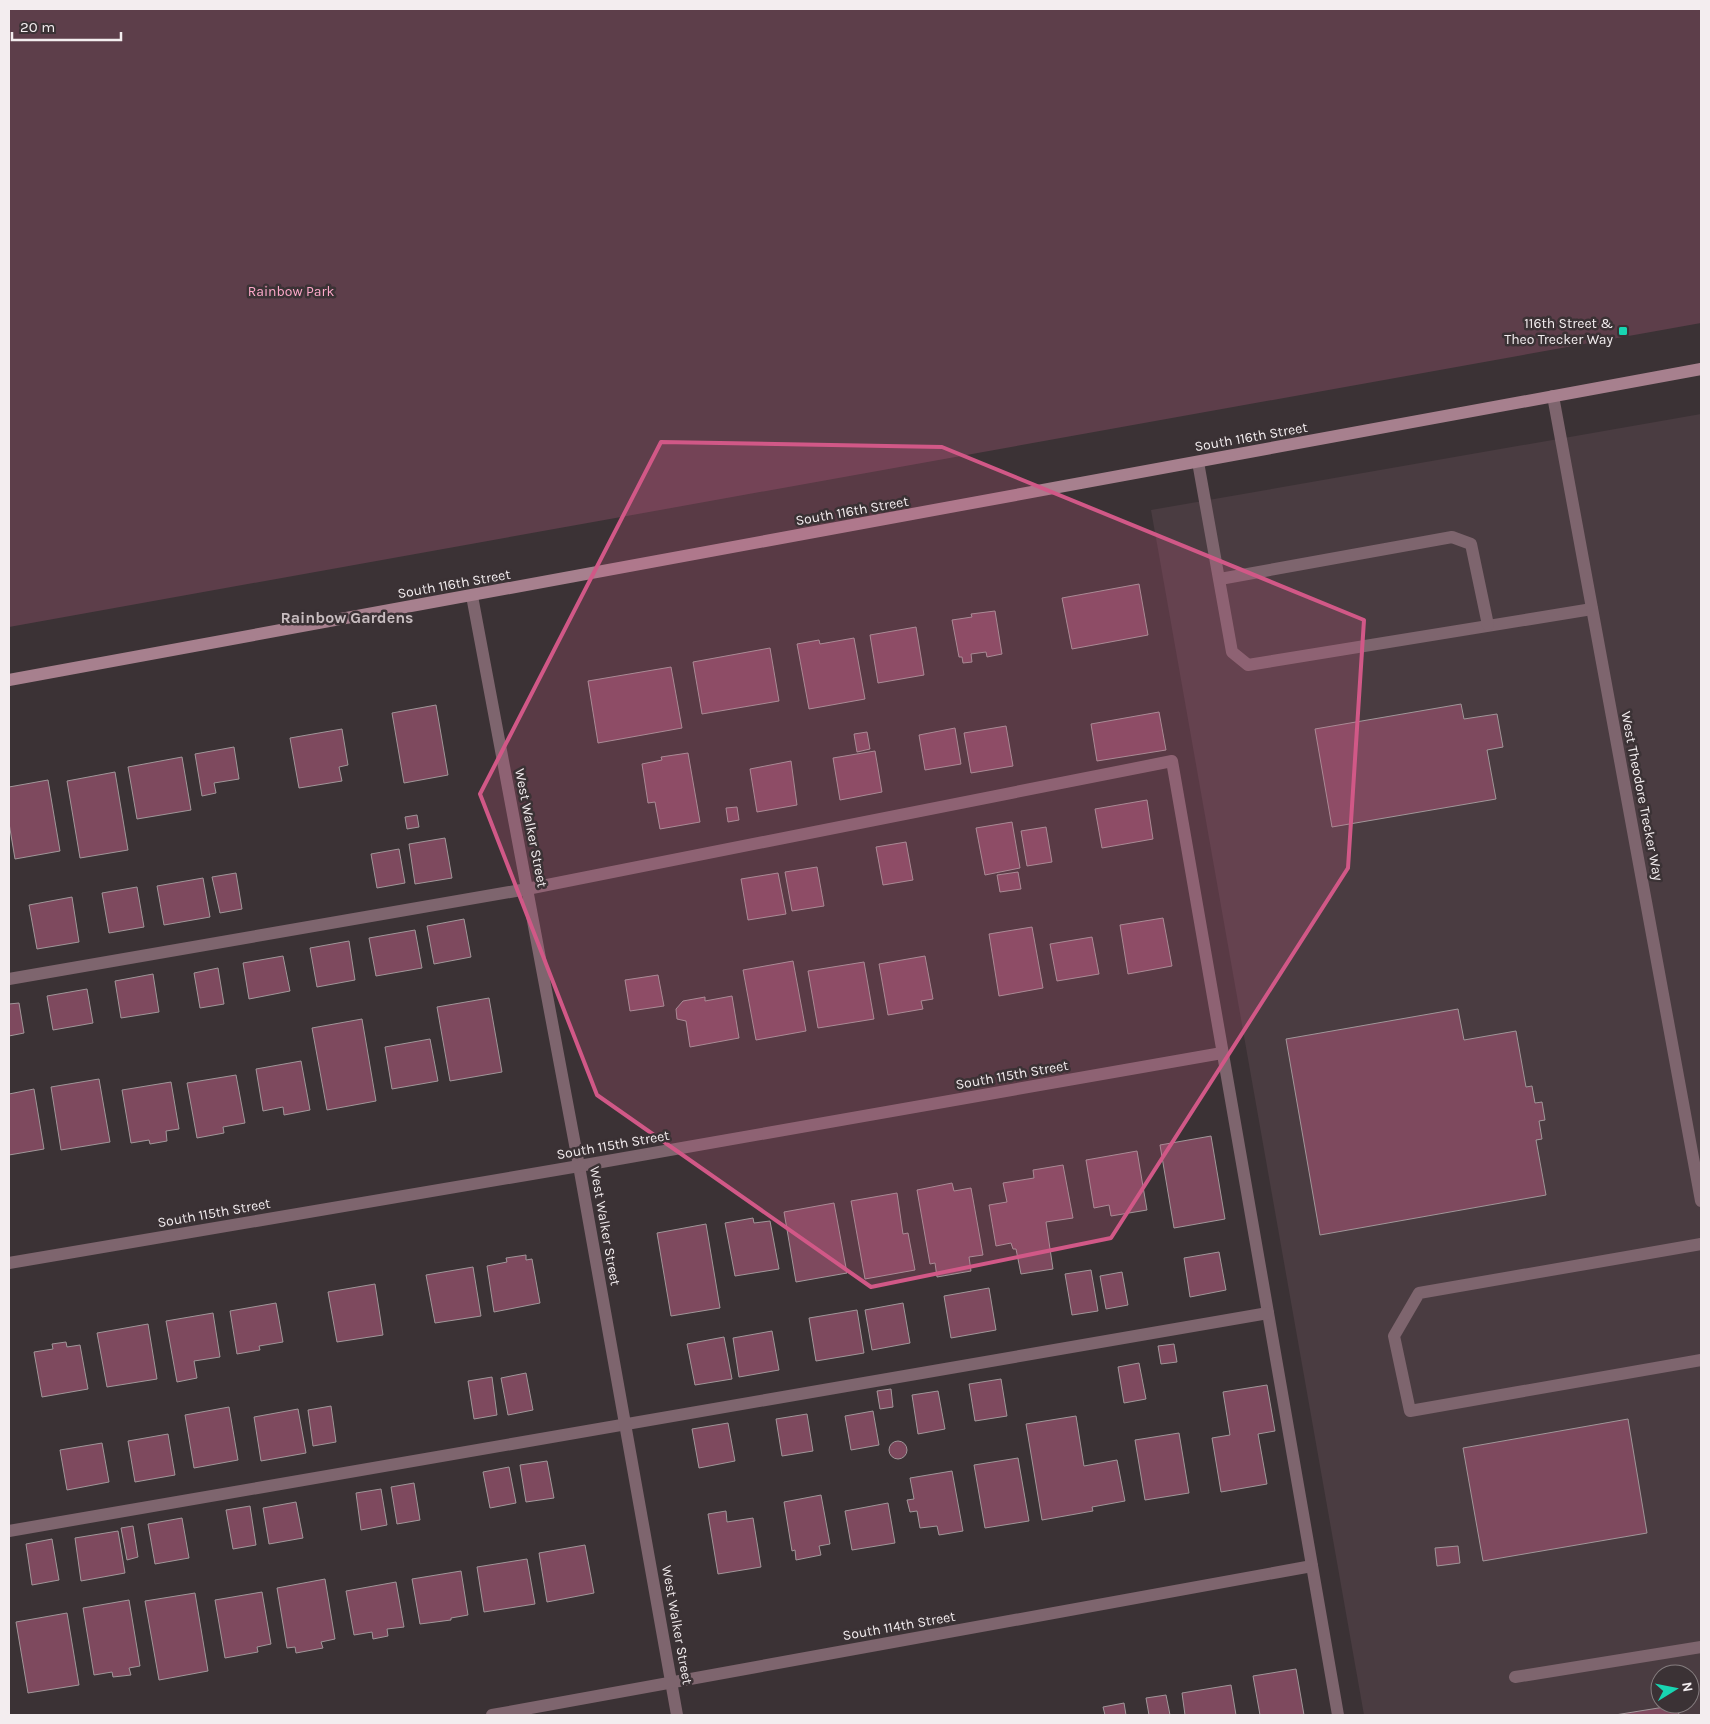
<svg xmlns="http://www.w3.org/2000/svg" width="1710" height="1724" font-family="Karla,sans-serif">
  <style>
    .built { fill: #4a3c41; fill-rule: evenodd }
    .green { fill: #5d3e4a }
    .building { fill: #7e495e; stroke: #a19699 }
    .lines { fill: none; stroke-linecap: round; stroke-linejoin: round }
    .lane { stroke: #7e656e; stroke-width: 12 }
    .street { stroke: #7e656e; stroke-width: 12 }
    .secondary { stroke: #a7808e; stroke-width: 12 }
    .marked { fill: #d15887; fill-opacity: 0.2; stroke: #d15887; stroke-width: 4; stroke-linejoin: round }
    .poi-dot { fill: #18d5b2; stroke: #3b3235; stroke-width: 2 }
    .labels { text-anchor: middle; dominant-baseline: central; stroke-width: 5; stroke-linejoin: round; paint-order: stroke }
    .park-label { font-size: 14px; fill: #fda8c9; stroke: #3b3235 }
    .poi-label { font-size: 14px; fill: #f3edef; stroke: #3b3235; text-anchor: end }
    .street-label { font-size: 14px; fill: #f3edef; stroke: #3b3235 }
    .quarter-label { font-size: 16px; font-weight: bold; fill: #c8bdc0; stroke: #3b3235 }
  </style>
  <rect width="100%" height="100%" fill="#3b3235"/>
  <path class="built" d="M1701,414V1715H1364L1151,510ZM1660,1674H1690V1704H1660Z"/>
  <path class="green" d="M9,9H1701V323L9,627Z"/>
  <g class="building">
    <path d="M1139,584L1148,635L1072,649L1062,598Z"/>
    <path d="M995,611L1002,654L987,657L986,652L971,654L972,662L963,663L962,657H959L952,620L972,617L971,614Z"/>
    <path d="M916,627L924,675L878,683L870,635Z"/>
    <path d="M854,638L865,699L809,709L797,644L819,640L820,644Z"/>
    <path d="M770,648L779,701L702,714L693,662Z"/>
    <path d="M671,667L682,728L598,743L588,681Z"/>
    <path d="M1461,704L1464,719L1497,714L1503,747L1487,750L1496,799L1332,827L1315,729Z"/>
    <path d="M436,705L448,775L404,783L392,713Z"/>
    <path d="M1159,712L1166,750L1097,761L1091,724Z"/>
    <path d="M1006,726L1013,766L971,773L964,733Z"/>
    <path d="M955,728L961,764L925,770L919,735Z"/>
    <path d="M342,729L348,765L339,767L342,781L299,788L290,738Z"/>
    <path d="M867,732L870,749L857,752L854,734Z"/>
    <path d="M234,747L239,779L214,783L216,793L202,796L195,754Z"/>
    <path d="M875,751L882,792L840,800L833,758Z"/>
    <path d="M688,753L700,822L660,829L655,802L648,803L642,764L662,760L661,757Z"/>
    <path d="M182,757L191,810L137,819L128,767Z"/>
    <path d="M791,761L797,805L757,812L750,769Z"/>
    <path d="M115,772L128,850L80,858L67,781Z"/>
    <path d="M48,780L60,851L15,859L9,823V787Z"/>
    <path d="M1147,800L1153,839L1102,848L1095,809Z"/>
    <path d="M737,807L739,820L728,822L726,808Z"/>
    <path d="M417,815L419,827L407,829L405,817Z"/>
    <path d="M1012,822L1020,868L985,875L976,828Z"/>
    <path d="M1046,827L1052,862L1027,866L1021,831Z"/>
    <path d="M445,838L452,878L415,884L409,844Z"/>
    <path d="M906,842L913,880L883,885L876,847Z"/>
    <path d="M399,849L405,883L377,888L371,854Z"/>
    <path d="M817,867L824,906L792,911L785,872Z"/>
    <path d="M1018,872L1021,889L1000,892L997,875Z"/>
    <path d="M236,873L242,909L220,913L212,877Z"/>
    <path d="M778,873L786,914L748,920L741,879Z"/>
    <path d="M203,878L210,917L164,925L157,886Z"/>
    <path d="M137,887L144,927L109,933L102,893Z"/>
    <path d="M72,897L79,942L37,949L29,905Z"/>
    <path d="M1163,918L1172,966L1128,974L1120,925Z"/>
    <path d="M464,919L471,957L434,964L427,926Z"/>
    <path d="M1032,927L1043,988L999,996L989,934Z"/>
    <path d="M415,930L422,968L376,976L369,938Z"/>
    <path d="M1092,937L1099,974L1057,981L1050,944Z"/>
    <path d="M349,941L355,980L317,987L310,948Z"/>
    <path d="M283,956L290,991L249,999L243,963Z"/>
    <path d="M925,956L933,999L921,1001L923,1009L888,1015L879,964Z"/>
    <path d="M793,961L806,1031L756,1040L743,970Z"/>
    <path d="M864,962L874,1019L818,1028L808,971Z"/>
    <path d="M218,968L224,1004L200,1008L194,973Z"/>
    <path d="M153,974L159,1012L121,1018L115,981Z"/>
    <path d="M658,975L664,1006L630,1011L625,980Z"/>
    <path d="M87,989L93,1023L53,1030L47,996Z"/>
    <path d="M732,996L739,1038L690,1047L686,1021L677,1019L676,1009L683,1001L705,997V1001Z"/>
    <path d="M489,998L502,1072L450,1081L437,1007Z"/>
    <path d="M19,1003L24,1033L9,1036V1004Z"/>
    <path d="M1458,1009L1464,1040L1516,1031L1526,1087L1532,1086L1535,1103L1542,1102L1545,1120L1539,1121L1542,1139L1536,1140L1546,1195L1320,1235L1286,1039Z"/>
    <path d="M362,1019L376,1101L327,1110L312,1028Z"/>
    <path d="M430,1039L438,1081L392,1089L385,1047Z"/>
    <path d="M301,1061L310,1110L284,1115L283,1107L263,1111L256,1069Z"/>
    <path d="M236,1075L245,1123L223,1127L224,1133L197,1138L187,1083Z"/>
    <path d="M99,1079L110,1142L61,1150L51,1087Z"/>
    <path d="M171,1082L179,1129L166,1131L167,1141L150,1144L149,1140L131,1143L122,1090Z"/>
    <path d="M34,1089L44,1149L9,1155V1094Z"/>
    <path d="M1211,1136L1225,1219L1174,1228L1160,1145Z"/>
    <path d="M1137,1151L1147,1210L1111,1216L1109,1205L1094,1208L1086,1160Z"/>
    <path d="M1063,1165L1073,1218L1046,1222L1053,1269L1021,1274L1016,1249H1013L1011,1243L996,1246L989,1205L1007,1202L1003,1183L1034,1178L1033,1170Z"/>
    <path d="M952,1183L954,1191L971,1188L983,1255L969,1257L971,1271L937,1277L935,1263L930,1264L917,1190Z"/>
    <path d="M897,1193L903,1234L908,1233L915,1270L865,1279L851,1201Z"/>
    <path d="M834,1203L847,1273L796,1282L784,1212Z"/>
    <path d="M753,1218L754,1223L770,1221L779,1269L735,1276L725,1223Z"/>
    <path d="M706,1224L720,1308L671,1316L657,1233Z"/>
    <path d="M1219,1252L1226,1290L1190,1297L1184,1258Z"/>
    <path d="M526,1255V1260L532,1259L540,1303L494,1312L487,1266L507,1262L506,1258Z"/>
    <path d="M473,1267L481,1316L435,1323L426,1275Z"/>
    <path d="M1091,1270L1098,1311L1072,1315L1065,1274Z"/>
    <path d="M1122,1272L1128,1305L1106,1309L1100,1276Z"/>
    <path d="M375,1284L383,1335L337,1342L328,1292Z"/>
    <path d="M989,1288L996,1330L951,1338L944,1296Z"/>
    <path d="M276,1303L283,1342L259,1346L260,1350L237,1354L230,1311Z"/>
    <path d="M903,1303L910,1343L872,1350L865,1310Z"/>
    <path d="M857,1310L864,1353L816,1361L809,1318Z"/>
    <path d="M213,1313L220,1357L194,1361L197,1378L177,1382L166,1321Z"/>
    <path d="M148,1324L157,1379L107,1387L97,1333Z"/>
    <path d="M772,1331L779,1370L739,1377L733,1338Z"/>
    <path d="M724,1337L732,1379L695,1385L687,1344Z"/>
    <path d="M66,1342L67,1347L80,1345L88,1389L42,1397L34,1352L53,1349L52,1344Z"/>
    <path d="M1174,1344L1177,1362L1161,1364L1158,1346Z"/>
    <path d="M1139,1363L1146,1399L1124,1403L1118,1367Z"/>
    <path d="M526,1373L533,1410L508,1415L501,1378Z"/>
    <path d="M492,1377L497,1415L474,1419L468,1381Z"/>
    <path d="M1001,1379L1007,1416L975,1421L969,1384Z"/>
    <path d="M1267,1385L1275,1431L1258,1434L1267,1484L1221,1492L1212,1438L1230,1435L1223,1392Z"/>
    <path d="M891,1389L893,1407L880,1409L877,1391Z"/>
    <path d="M938,1391L945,1429L918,1434L912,1395Z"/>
    <path d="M331,1406L336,1442L313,1446L308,1410Z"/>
    <path d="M229,1407L238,1460L194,1468L185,1415Z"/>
    <path d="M298,1409L306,1453L261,1461L254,1417Z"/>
    <path d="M873,1411L879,1445L851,1450L845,1416Z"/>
    <path d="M807,1414L813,1451L782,1456L776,1419Z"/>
    <path d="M1076,1416L1084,1466L1117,1460L1125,1501L1092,1507L1093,1511L1042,1520L1026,1424Z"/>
    <path d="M1628,1419L1647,1533L1483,1561L1463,1448Z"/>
    <path d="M728,1423L735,1461L699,1468L692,1429Z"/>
    <path d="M1179,1433L1189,1493L1145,1500L1135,1440Z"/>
    <path d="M168,1434L175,1475L135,1482L128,1441Z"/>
    <circle cx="898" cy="1450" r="9"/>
    <path d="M102,1443L109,1482L67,1490L60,1450Z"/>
    <path d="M1018,1458L1029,1521L985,1528L974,1465Z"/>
    <path d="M547,1461L554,1498L526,1502L520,1465Z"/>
    <path d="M509,1467L516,1503L490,1508L483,1472Z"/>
    <path d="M952,1471L963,1531L939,1535L937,1526L920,1528L917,1511L910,1512L907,1500L914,1499L910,1478Z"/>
    <path d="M414,1483L420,1520L397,1524L391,1487Z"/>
    <path d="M381,1489L387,1525L361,1530L356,1493Z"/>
    <path d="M821,1495L830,1544L819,1546L821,1555L796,1560L795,1550L792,1551L784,1502Z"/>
    <path d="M296,1502L303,1538L269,1544L263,1508Z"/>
    <path d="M888,1503L895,1543L852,1550L845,1511Z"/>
    <path d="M250,1506L256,1545L233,1549L226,1510Z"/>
    <path d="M726,1511L727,1522L753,1518L761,1567L718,1574L708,1514Z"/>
    <path d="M182,1518L189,1558L155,1564L148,1524Z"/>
    <path d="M133,1526L138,1557L127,1560L121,1528Z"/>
    <path d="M118,1531L125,1573L81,1581L75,1538Z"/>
    <path d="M52,1539L59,1580L32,1585L26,1544Z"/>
    <path d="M585,1545L594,1593L547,1602L539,1553Z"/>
    <path d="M1458,1546L1460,1563L1437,1566L1435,1548Z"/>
    <path d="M527,1559L535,1604L484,1612L477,1567Z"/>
    <path d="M461,1571L468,1615L451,1618V1620L420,1624L412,1579Z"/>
    <path d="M325,1579L335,1639L321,1642L323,1648L296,1653L295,1647L287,1648L277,1588Z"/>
    <path d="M396,1582L404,1627L387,1629L388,1636L373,1639L372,1632L354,1635L346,1591Z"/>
    <path d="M262,1592L271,1644L257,1647L258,1652L225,1658L215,1600Z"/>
    <path d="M195,1593L208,1671L159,1680L145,1601Z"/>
    <path d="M129,1600L140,1666L129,1668L131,1675L113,1677L112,1672L94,1675L83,1608Z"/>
    <path d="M67,1613L79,1685L28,1693L16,1622Z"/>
    <path d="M1296,1669L1304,1715H1260L1253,1676Z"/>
    <path d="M1231,1685L1236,1715H1185L1182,1693Z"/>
    <path d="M1166,1695L1170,1715H1149L1146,1698Z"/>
    <path d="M1124,1703L1126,1715H1105L1103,1707Z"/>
    <path d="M1677,1705L1679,1715H1615Z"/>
  </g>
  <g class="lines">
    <g class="lane">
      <path d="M1198,462L1232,652L1248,665L1592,609"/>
      <path d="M1220,579L1452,537L1471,544L1488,625"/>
      <path d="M9,979L527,889L1172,761L1338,1715"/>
      <path d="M1701,1244L1419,1293L1394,1336L1410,1411L1701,1360"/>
      <path d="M9,1531L1268,1313"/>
      <path d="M1515,1677L1701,1647"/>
    </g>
    <g class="street">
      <path d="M1553,396L1701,1201"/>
      <path d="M472,596L579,1166L677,1715"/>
      <path d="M9,1263L579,1166L1222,1053"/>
      <path d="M492,1715L1312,1566"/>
    </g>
    <path class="secondary" d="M9,680L1701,369"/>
  </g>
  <path class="marked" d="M661,442L942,447L1364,620L1348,868L1111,1238L871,1287L597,1095L480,794Z"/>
  <rect class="poi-dot" x="1618" y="326" width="10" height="10" rx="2.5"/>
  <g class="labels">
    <g class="park-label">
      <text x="291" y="291">Rainbow Park</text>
    </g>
    <g class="poi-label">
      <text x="1613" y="323">116th Street &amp;<tspan x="1613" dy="16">Theo Trecker Way</tspan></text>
    </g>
    <g class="street-label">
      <text transform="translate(1251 437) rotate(-10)">South 116th Street</text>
      <text transform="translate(852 511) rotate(-10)">South 116th Street</text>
      <text transform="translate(454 584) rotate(-10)">South 116th Street</text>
      <text transform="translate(1642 796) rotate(79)">West Theodore Trecker Way</text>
      <text transform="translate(531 828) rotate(79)">West Walker Street</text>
      <text transform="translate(1012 1075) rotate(-10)">South 115th Street</text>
      <text transform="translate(613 1145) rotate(-10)">South 115th Street</text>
      <text transform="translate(214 1213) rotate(-10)">South 115th Street</text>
      <text transform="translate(605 1226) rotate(80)">West Walker Street</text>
      <text transform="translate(677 1625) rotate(80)">West Walker Street</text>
      <text transform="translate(899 1626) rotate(-10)">South 114th Street</text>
    </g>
    <g class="quarter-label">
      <text x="347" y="617">Rainbow Gardens</text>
    </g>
  </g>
  <rect width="1710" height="1724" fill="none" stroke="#f3edef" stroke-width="20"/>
  <g transform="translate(1675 1689) rotate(80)"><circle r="24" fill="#3b3235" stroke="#857d7f"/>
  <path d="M0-4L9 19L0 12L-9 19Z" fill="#18d5b2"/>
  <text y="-8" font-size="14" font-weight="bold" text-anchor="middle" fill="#f3edef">N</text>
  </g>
  <path d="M12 32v8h109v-8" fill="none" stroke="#f3edef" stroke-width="2.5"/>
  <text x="20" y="32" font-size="15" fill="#f3edef" stroke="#3b3235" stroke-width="4" paint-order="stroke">20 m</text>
</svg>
